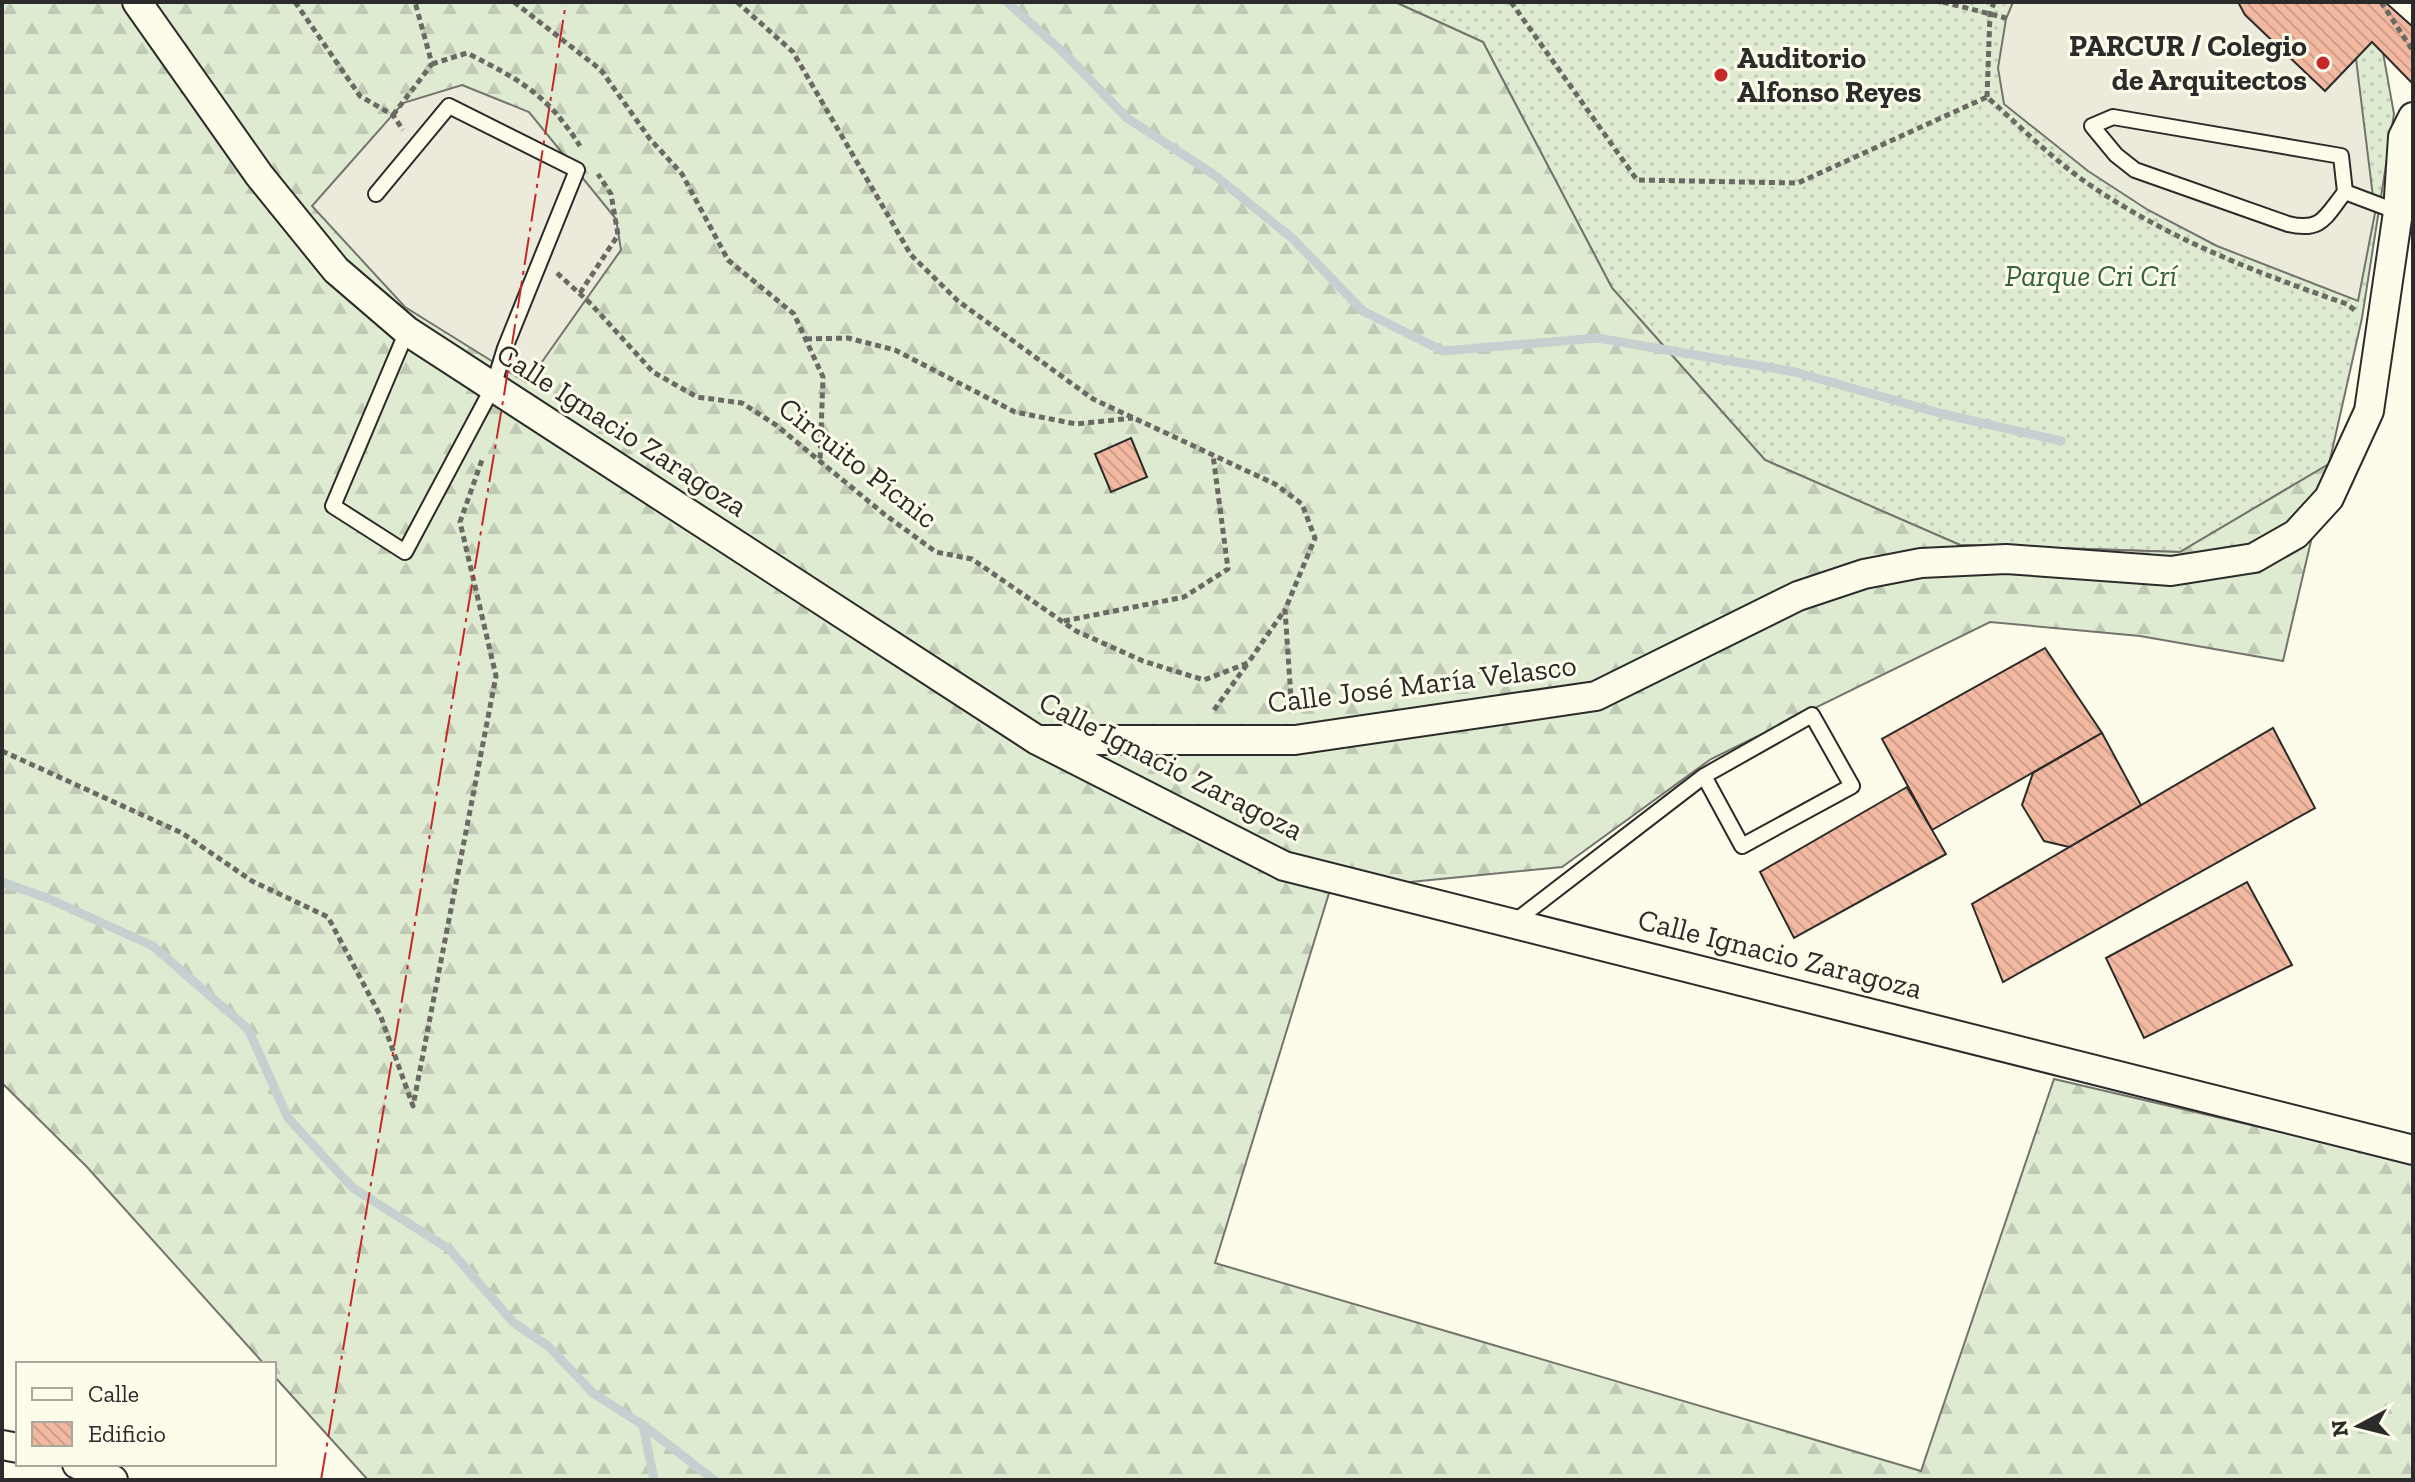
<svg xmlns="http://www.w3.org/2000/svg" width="2415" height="1482" font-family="'Zilla Slab',serif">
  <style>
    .grass { fill: url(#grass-dots); stroke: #74746e; stroke-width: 2 }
    .forest { fill: url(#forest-firs); stroke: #74746e; stroke-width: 2 }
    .parking { fill: #eceadb; stroke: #74746e; stroke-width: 2 }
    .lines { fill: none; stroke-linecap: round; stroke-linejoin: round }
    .stream { stroke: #c7d0d0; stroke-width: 9 }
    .building { fill: url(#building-back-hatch); stroke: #2b2b2b; stroke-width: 2 }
    .service-casing { stroke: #2b2b2b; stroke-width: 18 }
    .minor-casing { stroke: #2b2b2b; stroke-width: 32 }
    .path { stroke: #6a6964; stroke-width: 5; stroke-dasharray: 6 4; stroke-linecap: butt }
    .service { stroke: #fdfbea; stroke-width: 14 }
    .minor { stroke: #fdfbea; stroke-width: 28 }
    .power { stroke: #c62828; stroke-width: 2; stroke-dasharray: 28 6 4 6; stroke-linecap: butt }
    .poi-dot { fill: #c62828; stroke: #fdfbea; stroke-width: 3 }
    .labels { text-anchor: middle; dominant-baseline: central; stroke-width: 6; stroke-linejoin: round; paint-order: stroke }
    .poi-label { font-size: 30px; font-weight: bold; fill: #2b2b2b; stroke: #fdfbea; text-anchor: end }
    .park-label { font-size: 30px; font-style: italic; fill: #34623c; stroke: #fdfbea }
    .street-label { font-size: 30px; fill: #2b2b2b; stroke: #fdfbea }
  </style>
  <defs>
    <pattern id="grass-dots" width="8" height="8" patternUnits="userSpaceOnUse" patternTransform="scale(2)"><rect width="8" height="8" fill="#deebd1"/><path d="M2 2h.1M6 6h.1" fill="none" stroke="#bfcab4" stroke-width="1.8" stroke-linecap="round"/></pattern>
    <pattern id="forest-firs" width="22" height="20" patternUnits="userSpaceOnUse" patternTransform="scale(2)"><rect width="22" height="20" fill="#deebd1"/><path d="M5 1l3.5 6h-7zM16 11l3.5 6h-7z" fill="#bfcab4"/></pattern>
    <pattern id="building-back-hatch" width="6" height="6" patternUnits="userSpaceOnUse" patternTransform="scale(2)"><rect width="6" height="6" fill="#f2b8a0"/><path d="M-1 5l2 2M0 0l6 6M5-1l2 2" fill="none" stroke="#d09e8a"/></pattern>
  </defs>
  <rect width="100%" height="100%" fill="#fdfbea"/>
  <path class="grass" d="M1395,2H2374L2394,114L2362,318L2329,464L2180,552L1960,545L1765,460L1612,288L1483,42Z"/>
  <path class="forest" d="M2,2H1395L1483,42L1612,288L1765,460L1960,545L2180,552L2329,464L2283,661L2140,636L1990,622L1711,759L1562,867L1330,890L1215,1263L1921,1471L2054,1079L2413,1163V1480H368L274,1376V1364H264L87,1167L2,1083Z"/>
  <g class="parking">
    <path d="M2013,2H2349L2375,213L2358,301L2217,246L2148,210L2088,171L2004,104L1998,68L2006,19Z"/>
    <path d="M462,85L529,112L616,219L621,250L527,383L405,307L312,206L403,103Z"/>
  </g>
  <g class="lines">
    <g class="stream">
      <path d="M1007,2L1064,53L1127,118L1213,174L1292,238L1363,311L1443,351L1597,338L1795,372L1943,414L2061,441"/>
      <path d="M2,882L47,898L153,946L248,1029L288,1118L353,1188L449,1249L514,1323L548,1346L593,1393L643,1425L714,1480"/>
      <path d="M643,1425L654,1480"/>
    </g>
  </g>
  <g class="building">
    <path d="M2238,2H2385L2413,27V84L2372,42L2325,91L2245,15Z"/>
    <path d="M1131,438L1147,477L1111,492L1095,454Z"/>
    <path d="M2045,648L2102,733L1932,830L1882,739Z"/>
    <path d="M2273,728L2315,808L2003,982L1972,904Z"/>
    <path d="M2102,733L2141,805L2069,847L2044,841L2022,805L2033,773Z"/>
    <path d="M1907,787L1946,854L1794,938L1760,872Z"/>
    <path d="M2247,882L2292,965L2144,1038L2106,958Z"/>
  </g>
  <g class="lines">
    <g class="service-casing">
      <g id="service">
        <path d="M2113,117L2341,156L2345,192C2325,217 2322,232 2288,224L2135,170L2116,155L2092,126Z"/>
        <path d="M2345,192L2398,212"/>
        <path d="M376,194L449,106L577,170L505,348L493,387L405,552L333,506L407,331"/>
        <path d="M1514,922L1704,776L1812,715L1852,786L1742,846L1704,776"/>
      </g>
    </g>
    <g class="minor-casing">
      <g id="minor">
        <path d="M137,2L259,175L336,270L407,331L1037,740L1284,866L2413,1150"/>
        <path d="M1042,740H1295L1596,696L1798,596L1864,574L1921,563L2006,559L2171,571L2254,558L2296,534L2329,498L2369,411L2398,212L2403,137L2413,117"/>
        <path d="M2,1445L18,1448"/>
        <path d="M77,1464L113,1480"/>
      </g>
    </g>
    <g class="path">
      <path d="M295,2L360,96L393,115L403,130"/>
      <path d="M514,2L601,70L650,139L682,174L728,260L794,314L823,377L820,461"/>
      <path d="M737,2L793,52L911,255L958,301L1093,399L1275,484L1302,504L1315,538L1285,610L1292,713"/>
      <path d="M1511,2L1637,180L1798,183L1987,97C2020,126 2053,160 2090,185C2169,239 2257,273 2347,304L2357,312"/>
      <path d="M1943,2L2006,18"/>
      <path d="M2381,2L2413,51"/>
      <path d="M432,64L467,53C520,80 547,94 580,146"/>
      <path d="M1987,97L1990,14L1994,2"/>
      <path d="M393,115L432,64L415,2"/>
      <path d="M557,273L591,304L653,372L697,397L742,403L776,425L884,514L936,552L972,559L1076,631L1143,661L1204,680L1248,663L1284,611"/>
      <path d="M580,293L618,235L611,194L598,174"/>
      <path d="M806,339L848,338L895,350L1015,412L1076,424L1133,418"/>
      <path d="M1064,621L1184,597L1228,569L1213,455"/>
      <path d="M1214,710L1248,663"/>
      <path d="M2,751L182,833L252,881L328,917L381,1017L413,1106L496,676L460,522L482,460"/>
    </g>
    <use href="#service" class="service"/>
    <use href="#minor" class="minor"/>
    <path class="power" d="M321,1480L504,395L566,2"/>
  </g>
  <g class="poi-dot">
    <circle cx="2323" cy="63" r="8"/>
    <circle cx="1721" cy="75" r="8"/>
  </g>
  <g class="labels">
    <g class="poi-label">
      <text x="2307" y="46">PARCUR / Colegio<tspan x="2307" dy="34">de Arquitectos</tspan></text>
      <text x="1737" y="58" text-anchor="start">Auditorio<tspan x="1737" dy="34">Alfonso Reyes</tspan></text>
    </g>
    <g class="park-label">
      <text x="2091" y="276">Parque Cri Crí</text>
    </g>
    <g class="street-label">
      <text transform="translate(622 430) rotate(33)">Calle Ignacio Zaragoza</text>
      <text transform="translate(858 463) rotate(38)">Circuito Pícnic</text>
      <text transform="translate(1422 684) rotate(-7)">Calle José María Velasco</text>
      <text transform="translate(1171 766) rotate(27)">Calle Ignacio Zaragoza</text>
      <text transform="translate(1780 954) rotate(14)">Calle Ignacio Zaragoza</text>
    </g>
  </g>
  <rect width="2415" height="1482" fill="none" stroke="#2b2b2b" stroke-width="8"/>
  <rect x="16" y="1362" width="260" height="104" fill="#fdfbea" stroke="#a9a89e" stroke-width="2"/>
  <rect x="32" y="1388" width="40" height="12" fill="#fdfbea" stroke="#a9a89e" stroke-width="2"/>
  <text x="88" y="1402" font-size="24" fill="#2b2b2b">Calle</text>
  <rect x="32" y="1422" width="40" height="24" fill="url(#building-back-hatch)" stroke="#a9a89e" stroke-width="2"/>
  <text x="88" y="1442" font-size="24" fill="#2b2b2b">Edificio</text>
  <g transform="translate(2359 1426) rotate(263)" stroke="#fdfbea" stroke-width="6" paint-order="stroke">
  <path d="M0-6L14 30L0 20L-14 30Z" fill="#2b2b2b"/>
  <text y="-12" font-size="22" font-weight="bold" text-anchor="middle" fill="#2b2b2b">N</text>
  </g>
</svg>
